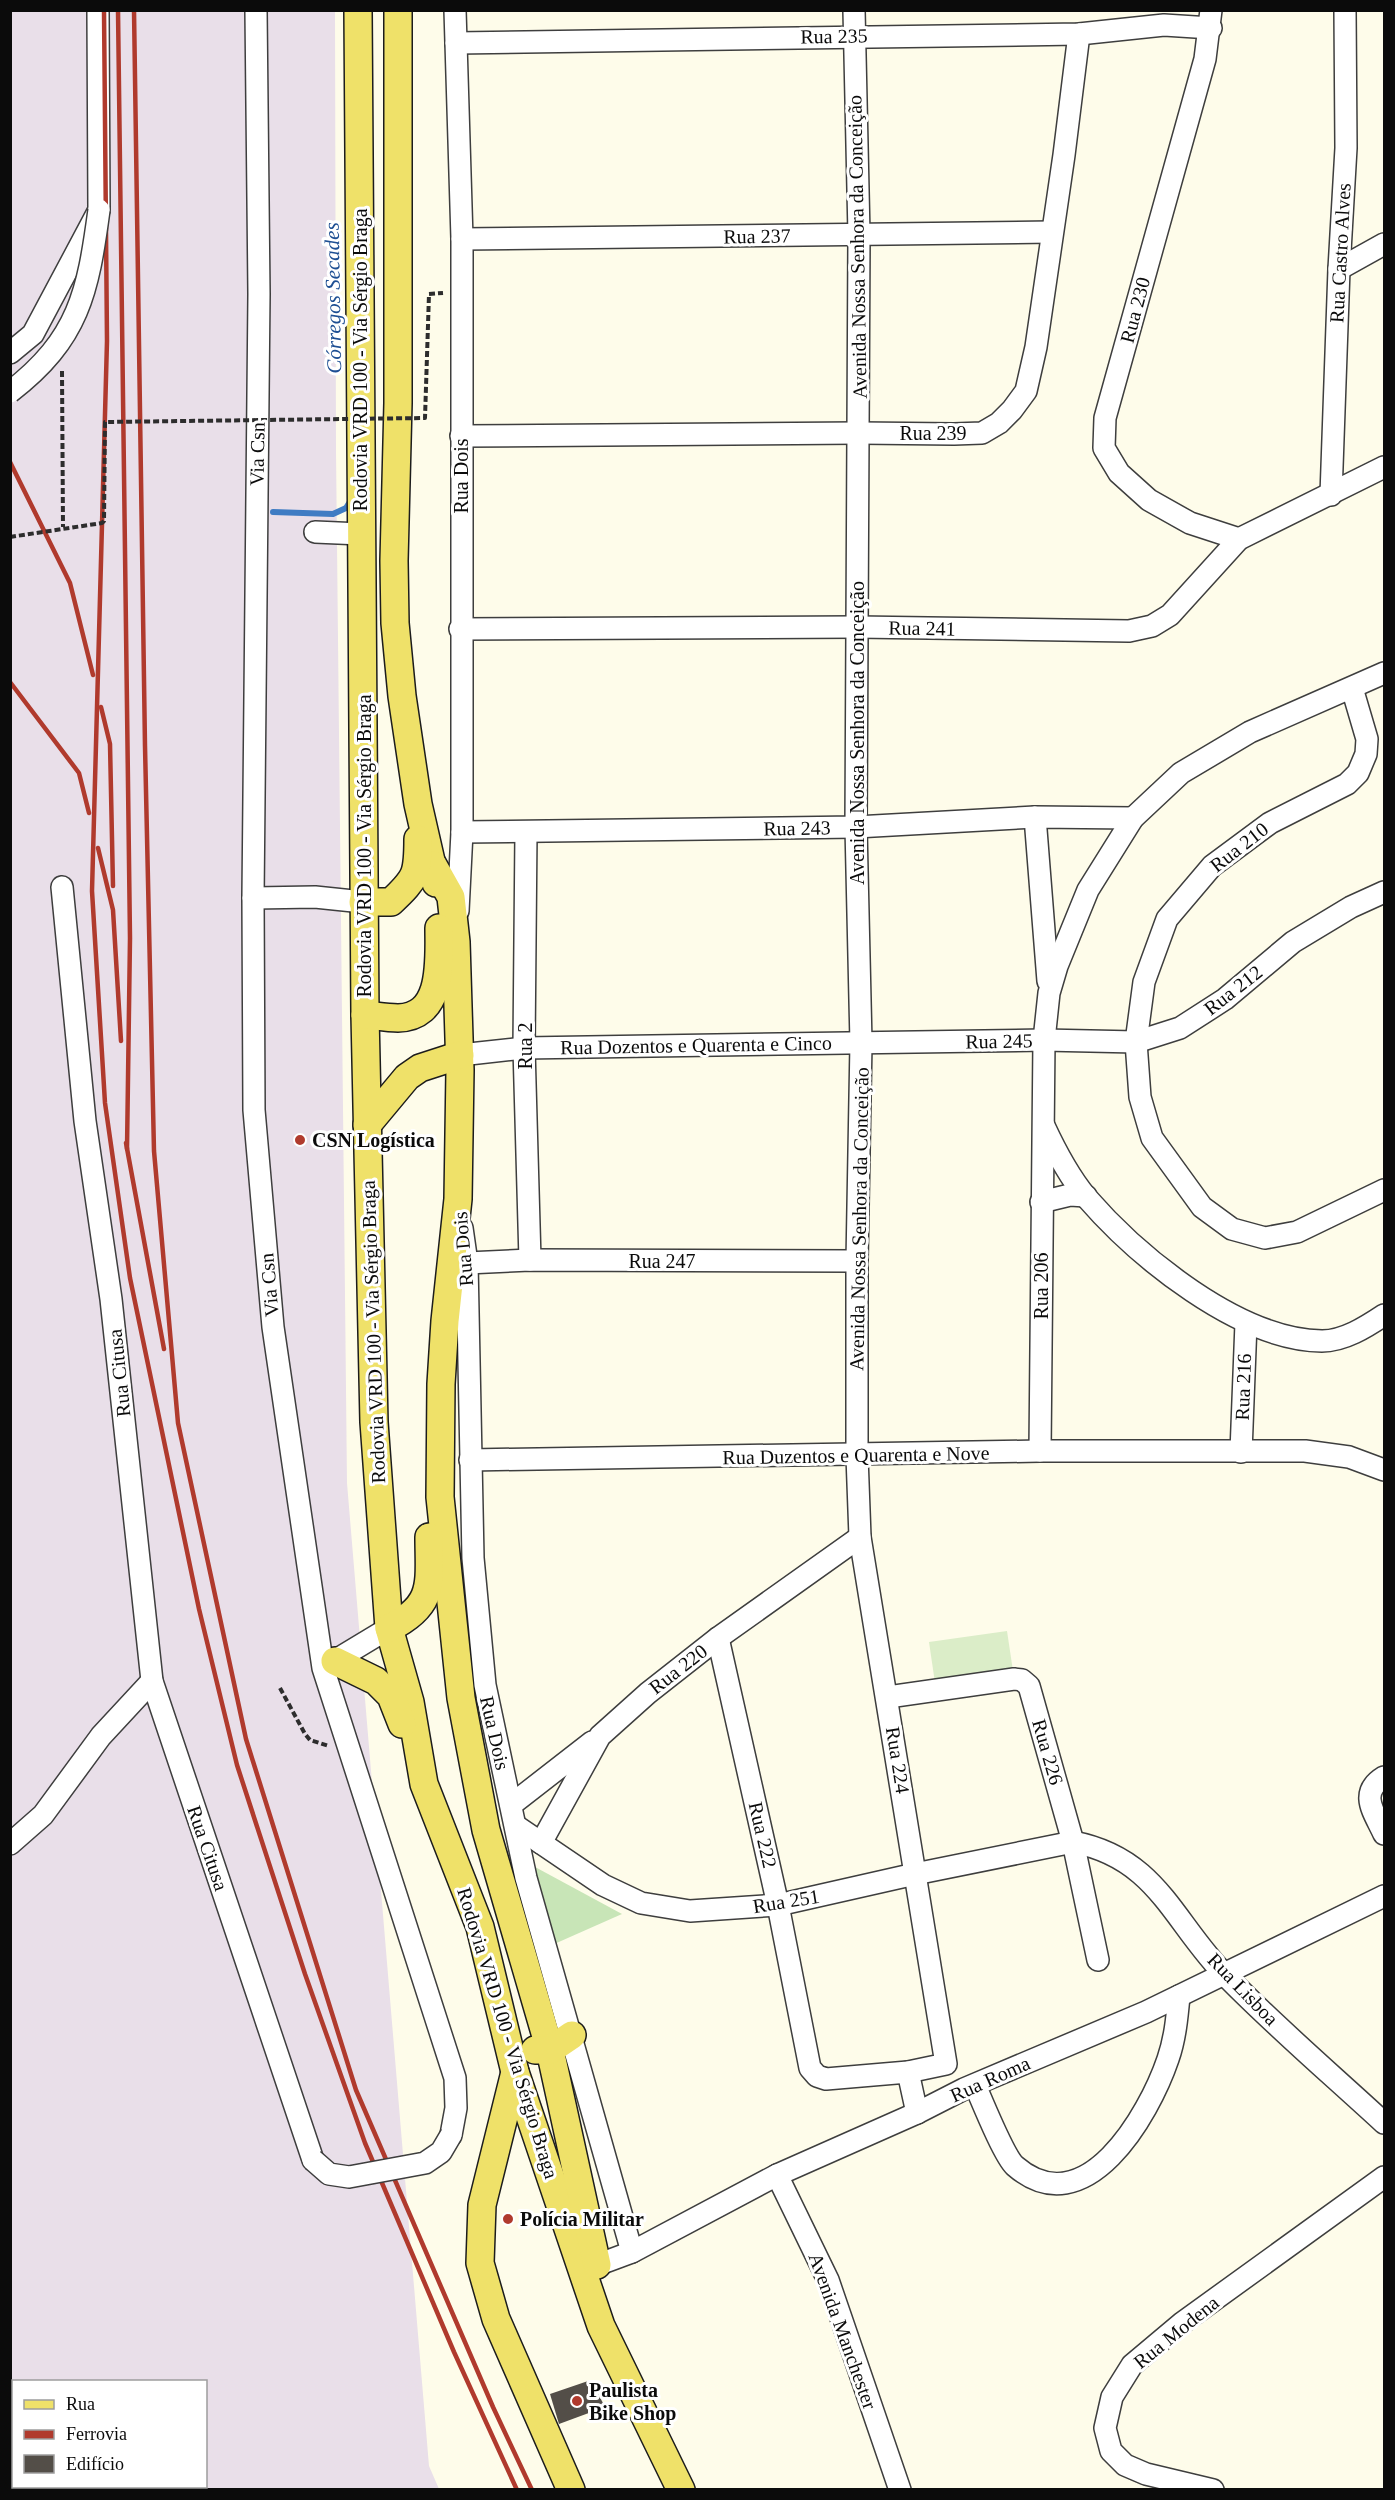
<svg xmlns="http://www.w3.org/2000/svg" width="1395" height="2500" font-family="Georgia,serif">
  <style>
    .industrial { fill: #e9dfe9; fill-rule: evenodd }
    .green { fill: #c8e5b7 }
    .pitch { fill: #dbedc8 }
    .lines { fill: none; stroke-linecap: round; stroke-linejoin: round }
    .stream { stroke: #3f7cc3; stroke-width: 6 }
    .building { fill: #534e48 }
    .minor-casing { stroke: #3e3e3e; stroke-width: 24 }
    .major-casing { stroke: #1c1c1c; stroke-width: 30 }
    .path { stroke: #2d2d2d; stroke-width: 4; stroke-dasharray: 6 3; stroke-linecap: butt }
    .minor { stroke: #fff; stroke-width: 21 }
    .major { stroke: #efe169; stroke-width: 27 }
    .rail { stroke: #b03a2d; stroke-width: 4.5 }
    .minor-bridge-casing { stroke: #3e3e3e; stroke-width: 24; stroke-linecap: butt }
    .path-bridge { stroke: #2d2d2d; stroke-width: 4; stroke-dasharray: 6 3; stroke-linecap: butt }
    .minor-bridge { stroke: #fff; stroke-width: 21 }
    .poi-dot { fill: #b03a2d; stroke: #fff; stroke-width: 2 }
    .labels { text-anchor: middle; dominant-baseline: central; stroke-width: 6; stroke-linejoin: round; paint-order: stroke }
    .street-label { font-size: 20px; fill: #0b0b0b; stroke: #fff }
    .poi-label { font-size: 20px; font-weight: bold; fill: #0b0b0b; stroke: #fff; text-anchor: start }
    .water-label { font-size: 21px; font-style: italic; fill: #1e4f93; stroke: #fff }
  </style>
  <rect width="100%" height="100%" fill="#fefcea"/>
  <path class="industrial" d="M11,11H335L336,451L347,1483L429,2466L439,2489L11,2490ZM14,2382H206V2486H14Z"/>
  <path class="green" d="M524,1861L622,1914L552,1945Z"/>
  <path class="pitch" d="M1007,1631L1013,1671L935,1683L929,1642Z"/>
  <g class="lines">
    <path class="stream" d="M273,512L333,514L346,508L351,500"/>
  </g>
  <path class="building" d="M591,2380L605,2407L559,2424L550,2394Z"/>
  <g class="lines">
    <g class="minor-casing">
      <g id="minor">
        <path d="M256,10L259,294L253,898L254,1110L273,1327L323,1668L455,2078L456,2108L451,2135"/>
        <path d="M455,10L462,239V832L458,911"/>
        <path d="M1211,10L1205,59L1105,418L1104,448L1119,473L1149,500L1190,523L1239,539"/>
        <path d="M456,43L1079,34L1164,25L1211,28"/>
        <path d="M462,239L1052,232"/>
        <path d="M1339,269L1384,244"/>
        <path d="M10,353L33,334L99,210L98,10"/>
        <path d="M461,436L859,433L954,434L982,433L999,423L1012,410L1026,391L1036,347L1064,155L1079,34"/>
        <path d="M1331,495L1339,269L1346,148L1345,10"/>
        <path d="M315,532L361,534"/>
        <path d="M460,629L857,627L1129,631L1152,626L1170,615L1239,539L1384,467"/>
        <path d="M1352,688L1367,739L1366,754L1358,773L1347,784L1270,823L1212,866L1167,919L1144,982L1136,1042L1140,1097L1152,1138L1202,1207L1232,1229L1265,1238L1297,1232L1384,1190"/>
        <path d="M1035,817L1048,981"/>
        <path d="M462,832L856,827L1035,817L1133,818"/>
        <path d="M526,832L524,1048L530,1260"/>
        <path d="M62,887L85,1121L111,1299L152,1681L313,2160"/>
        <path d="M253,898L315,897L363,902"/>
        <path d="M460,1055L524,1048L1044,1040L1136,1042L1180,1028L1225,999L1293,942L1351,907L1384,892"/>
        <path d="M1044,1126C1056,1152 1068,1175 1086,1197C1138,1257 1239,1340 1322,1341C1344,1341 1366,1327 1384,1315"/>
        <path d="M1041,1202L1070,1195L1086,1196"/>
        <path d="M462,1228L467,1263L473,1558L485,1685L526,1878L632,2252"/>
        <path d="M467,1263L530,1260L857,1261"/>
        <path d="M1040,1451L1044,1040L1049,993L1057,966L1088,890L1133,818L1181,773L1250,732L1384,673"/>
        <path d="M1241,1452L1246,1323"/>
        <path d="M470,1460L1040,1451H1305L1349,1457L1384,1470"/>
        <path d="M718,1638L778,1905L810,2068L817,2076L826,2079L908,2072L946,2064L860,1537L857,1456V1261L861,1043L856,827L859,235L854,10"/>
        <path d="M326,1666L389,1628"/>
        <path d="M888,1697L1014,1679L1022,1680L1029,1686L1073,1842L1098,1960"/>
        <path d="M1384,1777C1358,1793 1374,1812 1384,1834"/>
        <path d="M511,1805L592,1742"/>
        <path d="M516,1826L603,1885L641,1903L690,1911L778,1905L915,1874L1073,1842C1158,1858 1173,1923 1227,1977C1277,2028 1332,2075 1384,2123"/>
        <path d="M541,1843L600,1736L648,1693L718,1638L860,1537"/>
        <path d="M10,1844L43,1815L101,1736L152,1681"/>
        <path d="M908,2072L917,2113"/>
        <path d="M975,2085C982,2101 1004,2156 1015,2166C1085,2227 1149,2115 1168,2059C1175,2039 1177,2018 1179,1996"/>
        <path d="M777,2175L828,2280L900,2490"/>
        <path d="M597,2265L632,2252L777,2175L917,2113L964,2089L1146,2012L1384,1896"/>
        <path d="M1213,2490L1146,2474L1125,2465L1111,2451L1105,2428L1112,2397L1132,2365L1182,2323L1384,2177"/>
      </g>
    </g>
    <g class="major-casing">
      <g id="major">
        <path d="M358,10L365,1015L374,1422L389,1628L410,1702L424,1784L480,1927L515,2072L601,2326L681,2490"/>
        <path d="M398,10V403L394,561L395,623L402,696L418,804L436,883"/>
        <path d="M433,865L451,897L456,942L460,1070L458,1199L445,1321L441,1384L440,1497L461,1698L486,1830L550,2050L597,2265"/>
        <path d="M363,902H391C417,878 418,873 418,839"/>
        <path d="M365,1015C376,1016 387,1018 398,1018C444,1017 439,960 439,928"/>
        <path d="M367,1125L407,1077L420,1068L460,1055"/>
        <path d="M389,1628C436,1605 429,1583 429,1537"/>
        <path d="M335,1661L376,1681L391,1696L402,1724"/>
        <path d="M535,2050H550L572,2035"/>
        <path d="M515,2072L482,2205L480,2263L496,2319L571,2490"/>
      </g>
    </g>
    <g class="path">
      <path d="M429,294L443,293"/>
      <path d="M62,371L63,527"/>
      <path d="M280,1688L305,1734L310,1740L329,1746"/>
    </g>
    <use href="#minor" class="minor"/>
    <use href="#major" class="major"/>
    <g class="rail">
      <path d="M104,10L107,341L92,891L105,1103L130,1278L199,1609L237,1765L305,1974L365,2143L454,2352L517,2490"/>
      <path d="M118,10L130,938L127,1149"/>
      <path d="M134,10L145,746L154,1151L178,1423L246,1739L356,2090L493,2407L532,2490"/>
      <path d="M10,462L70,583L93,675"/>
      <path d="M10,682L79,773L89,813"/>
      <path d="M101,707L110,744L113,886"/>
      <path d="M98,848L113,910L121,1041"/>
      <path d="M126,1143L164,1349"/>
    </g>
    <g class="minor-bridge-casing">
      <g id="minor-bridge">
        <path d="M10,392C79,339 88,292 99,210"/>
        <path d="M313,2160L329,2174L349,2177L425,2163L441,2152L451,2135"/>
      </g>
    </g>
    <path class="path-bridge" d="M10,537L102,523L104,521L105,422L425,418L429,294"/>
    <use href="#minor-bridge" class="minor-bridge"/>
  </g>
  <g class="poi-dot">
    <circle cx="300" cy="1140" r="6"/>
    <circle cx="508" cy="2219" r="6"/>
    <circle cx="577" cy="2401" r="6"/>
  </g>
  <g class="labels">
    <g class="street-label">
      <text transform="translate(834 36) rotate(-1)">Rua 235</text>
      <text transform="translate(757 236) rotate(-1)">Rua 237</text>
      <text transform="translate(857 247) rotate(-91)">Avenida Nossa Senhora da Conceição</text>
      <text transform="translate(1340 253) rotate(-87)">Rua Castro Alves</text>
      <text transform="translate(1135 310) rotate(-75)">Rua 230</text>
      <text transform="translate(360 360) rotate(-90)">Rodovia VRD 100 - Via Sérgio Braga</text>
      <text x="933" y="433">Rua 239</text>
      <text transform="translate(257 454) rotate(-89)">Via Csn</text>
      <text transform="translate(461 476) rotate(-90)">Rua Dois</text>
      <text transform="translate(922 628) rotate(1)">Rua 241</text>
      <text transform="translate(857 733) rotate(-90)">Avenida Nossa Senhora da Conceição</text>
      <text transform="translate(797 828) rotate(-1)">Rua 243</text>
      <text transform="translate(364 846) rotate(-90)">Rodovia VRD 100 - Via Sérgio Braga</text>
      <text transform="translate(1239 847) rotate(-38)">Rua 210</text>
      <text transform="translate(1233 990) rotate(-38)">Rua 212</text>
      <text transform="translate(999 1041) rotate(-1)">Rua 245</text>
      <text transform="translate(696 1045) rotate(-1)">Rua Dozentos e Quarenta e Cinco</text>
      <text transform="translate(525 1046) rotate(-90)">Rua 2</text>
      <text transform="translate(859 1219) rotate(-89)">Avenida Nossa Senhora da Conceição</text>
      <text transform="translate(463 1249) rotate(-95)">Rua Dois</text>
      <text x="662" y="1261">Rua 247</text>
      <text transform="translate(269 1285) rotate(-95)">Via Csn</text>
      <text transform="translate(1041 1286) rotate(-90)">Rua 206</text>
      <text transform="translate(373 1332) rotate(-92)">Rodovia VRD 100 - Via Sérgio Braga</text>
      <text transform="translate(119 1373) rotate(-96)">Rua Citusa</text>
      <text transform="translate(1243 1387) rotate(-88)">Rua 216</text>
      <text transform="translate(856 1455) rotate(-1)">Rua Duzentos e Quarenta e Nove</text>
      <text transform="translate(678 1669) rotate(-38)">Rua 220</text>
      <text transform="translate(495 1733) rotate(77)">Rua Dois</text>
      <text transform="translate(1048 1752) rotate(74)">Rua 226</text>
      <text transform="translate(898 1760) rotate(81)">Rua 224</text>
      <text transform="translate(763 1835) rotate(77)">Rua 222</text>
      <text transform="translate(208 1848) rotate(71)">Rua Citusa</text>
      <text transform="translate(786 1901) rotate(-9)">Rua 251</text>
      <text transform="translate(1243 1989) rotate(46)">Rua Lisboa</text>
      <text transform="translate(508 2033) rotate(73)">Rodovia VRD 100 - Via Sérgio Braga</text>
      <text transform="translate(990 2079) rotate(-24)">Rua Roma</text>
      <text transform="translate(843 2331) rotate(70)">Avenida Manchester</text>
      <text transform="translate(1176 2332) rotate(-39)">Rua Modena</text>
    </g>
    <g class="poi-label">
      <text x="312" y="1140">CSN Logística</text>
      <text x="520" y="2219">Polícia Militar</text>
      <text x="589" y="2390">Paulista<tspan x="589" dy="23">Bike Shop</tspan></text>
    </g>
    <g class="water-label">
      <text transform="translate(333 298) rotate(-91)">Córregos Secades</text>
    </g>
  </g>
  <rect width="1395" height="2500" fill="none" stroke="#0b0b0b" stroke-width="24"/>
  <rect x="12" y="2380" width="195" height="108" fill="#ffffff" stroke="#9d9d9d" stroke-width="1.5"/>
  <rect x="24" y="2400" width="30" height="9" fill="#efe169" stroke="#9d9d9d" stroke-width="1.5"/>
  <text x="66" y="2410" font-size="18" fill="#0b0b0b">Rua</text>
  <rect x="24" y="2430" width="30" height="9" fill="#b03a2d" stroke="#9d9d9d" stroke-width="1.5"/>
  <text x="66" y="2440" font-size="18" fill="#0b0b0b">Ferrovia</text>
  <rect x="24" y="2455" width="30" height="18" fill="#534e48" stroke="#9d9d9d" stroke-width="1.5"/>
  <text x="66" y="2470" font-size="18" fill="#0b0b0b">Edifício</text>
</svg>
